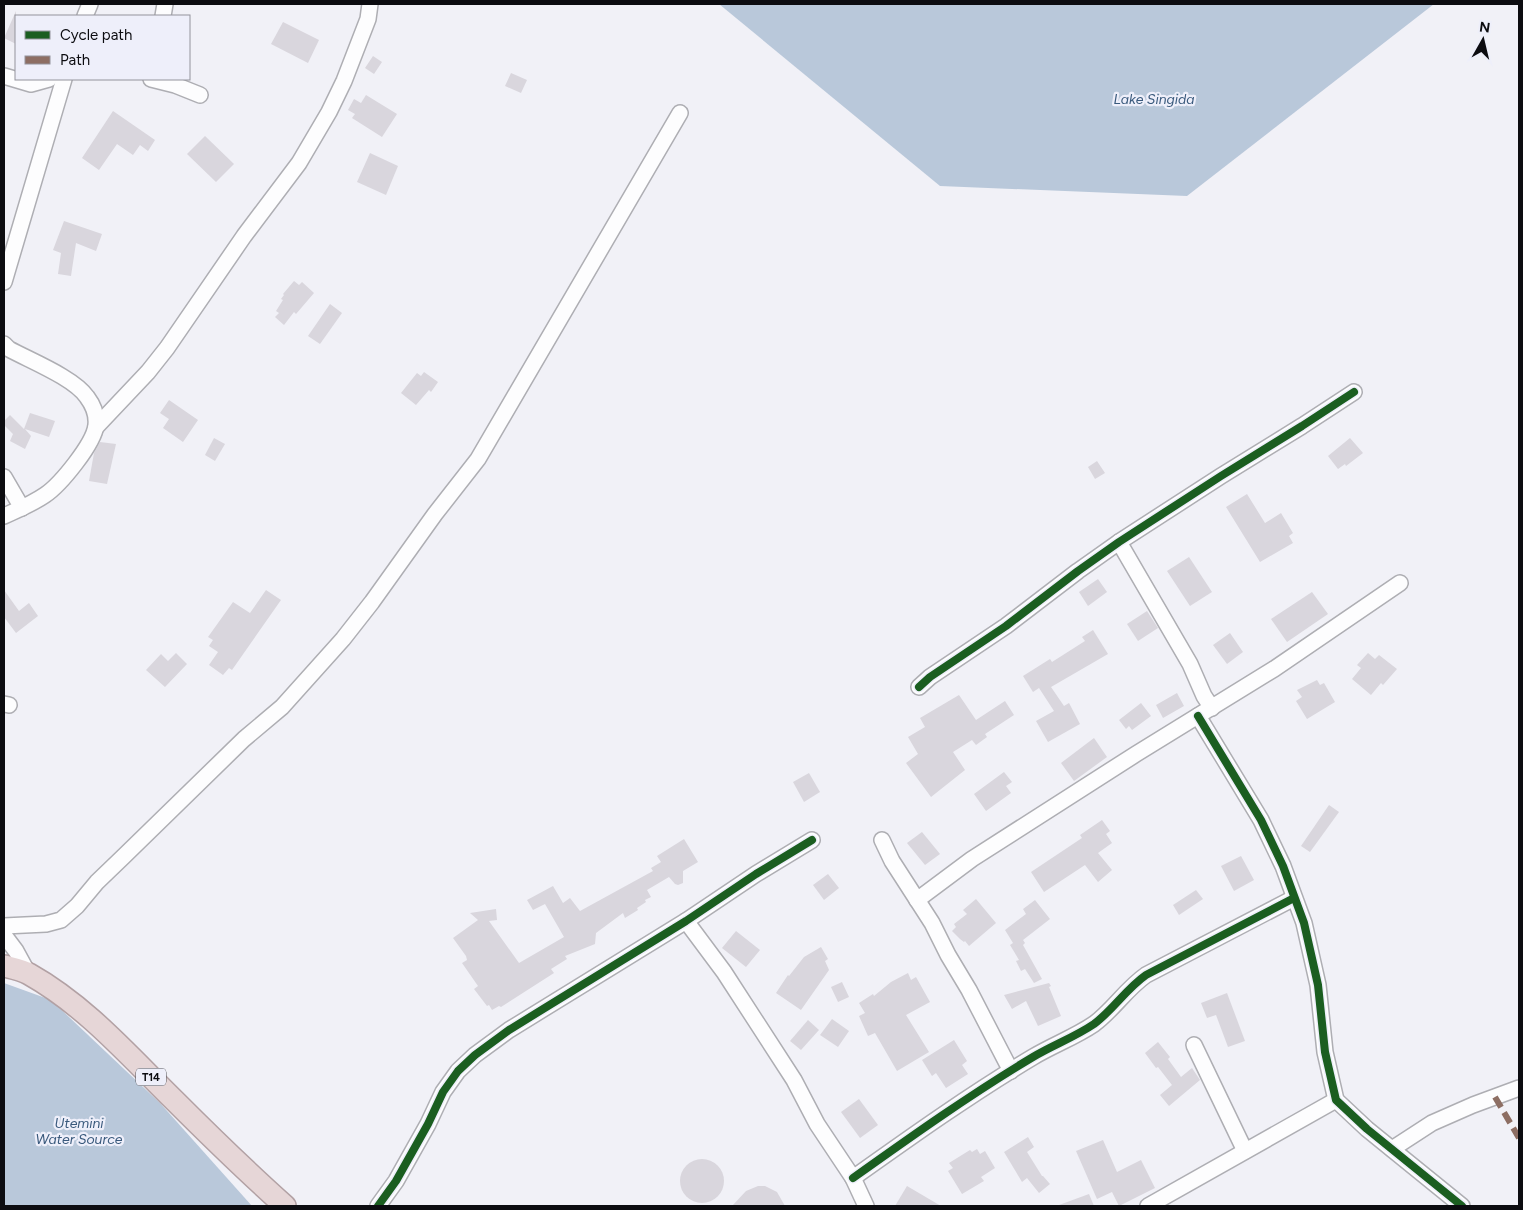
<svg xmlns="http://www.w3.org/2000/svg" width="1523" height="1210" font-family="Figtree,sans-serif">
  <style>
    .water { fill: #b9c8da }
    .building { fill: #d9d6dd }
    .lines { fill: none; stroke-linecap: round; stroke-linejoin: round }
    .minor-casing { stroke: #aeaeb3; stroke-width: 18 }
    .highway-casing { stroke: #b2a1a4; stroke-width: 24 }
    .minor { stroke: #fdfdfe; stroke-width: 15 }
    .highway { stroke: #e6d6d7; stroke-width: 21 }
    .quiet { stroke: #8d6e63; stroke-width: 6; stroke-dasharray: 12 6; stroke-linecap: butt }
    .cycleway-casing { stroke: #eeeffa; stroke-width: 11 }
    .cycleway { stroke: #1b5e20; stroke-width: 8 }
    .labels { text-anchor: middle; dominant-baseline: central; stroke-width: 4.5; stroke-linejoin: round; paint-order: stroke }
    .shield { fill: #eeeffa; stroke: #505056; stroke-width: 1 }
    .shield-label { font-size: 11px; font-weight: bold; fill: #0c0c10 }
    .water-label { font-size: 14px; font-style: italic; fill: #39597c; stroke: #eeeffa }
  </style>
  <rect width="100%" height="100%" fill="#f1f1f7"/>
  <g class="water">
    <path d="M719,4H1434L1187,196L940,186Z"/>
    <path d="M4,983L51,1000L160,1103L252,1206H4Z"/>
  </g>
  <g class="building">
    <path d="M16,11V44L4,38Z"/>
    <path d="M283,22L319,40L308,63L271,44Z"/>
    <path d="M373,56L382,62L374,74L365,68Z"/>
    <path d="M511,73L527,80L521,93L505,86Z"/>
    <path d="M366,95L397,114L382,137L352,118L355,114L348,110L354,99L361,103Z"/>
    <path d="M113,111L155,140L148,151L140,145L133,155L117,144L99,170L82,158Z"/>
    <path d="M205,136L234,164L216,182L187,154Z"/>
    <path d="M370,153L398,166L386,195L357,182Z"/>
    <path d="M64,221L102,234L96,251L76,243L71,276L58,274L61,253L53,250Z"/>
    <path d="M294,281L299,285L302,282L314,293L296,314L294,312L284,325L275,317L279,313L276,311L283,300L281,299L284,295L283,294Z"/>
    <path d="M330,304L342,313L320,344L308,336Z"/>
    <path d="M424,372L438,382L431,392L429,390L416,405L401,393L417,373L421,376Z"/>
    <path d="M169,400L198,420L183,442L163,428L169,419L160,413Z"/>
    <path d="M30,413L55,421L49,437L25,429L31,436L25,449L10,441L13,434L4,425V421L10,415L24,429Z"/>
    <path d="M214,438L225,444L215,461L205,455Z"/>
    <path d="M1350,438L1363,453L1346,466L1345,464L1338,469L1328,456Z"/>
    <path d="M100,442L116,444L107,484L89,481L94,453Z"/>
    <path d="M1097,461L1105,473L1095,479L1088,467Z"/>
    <path d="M1247,494L1265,523L1281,513L1293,533L1289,536L1293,543L1260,562L1226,507Z"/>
    <path d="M1189,557L1212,592L1190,606L1167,571Z"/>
    <path d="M1098,579L1107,592L1088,606L1079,592Z"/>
    <path d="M4,590L19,611L29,603L38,616L16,633L4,617Z"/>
    <path d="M266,590L281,600L232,670L229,668L223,675L209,665L218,652L209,646L213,640L208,637L233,602L250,613Z"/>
    <path d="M1312,592L1328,614L1287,642L1271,619Z"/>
    <path d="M1147,611L1158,628L1138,641L1127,624Z"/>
    <path d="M1093,630L1108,654L1051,687L1064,706L1069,703L1080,724L1048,742L1036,721L1054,711L1039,688L1033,692L1023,676L1050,659L1052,662L1085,641L1082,637Z"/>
    <path d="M1230,633L1243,652L1227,664L1213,645Z"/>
    <path d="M176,653L187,664L165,687L146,670L161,654L168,661Z"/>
    <path d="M1368,653L1375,659L1379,655L1397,669L1383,685L1381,683L1371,695L1352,679L1361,668L1357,665Z"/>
    <path d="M1317,680L1320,685L1324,683L1335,702L1307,719L1296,701L1302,697L1297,690Z"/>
    <path d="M1177,693L1184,706L1163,718L1156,705Z"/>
    <path d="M959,695L976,720L1005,701L1014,715L985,734L987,737L976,745L972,740L953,752L965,770L931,797L906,763L918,754L908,737L925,727L920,718Z"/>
    <path d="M1141,703L1151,716L1132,730L1129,726L1126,729L1119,720Z"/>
    <path d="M1094,738L1107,757L1074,781L1061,763Z"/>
    <path d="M1004,772L1012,782L1006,786L1011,793L986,811L974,794Z"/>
    <path d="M809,773L820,792L804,802L793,782Z"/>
    <path d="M1329,805L1339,812L1310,852L1301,846Z"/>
    <path d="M1102,820L1110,831L1106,834L1112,843L1098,853L1112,870L1098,882L1085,865L1044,892L1031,872L1082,838L1080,835Z"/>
    <path d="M922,832L940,854L925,865L907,843Z"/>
    <path d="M684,839L698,862L683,871V883L678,885L675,884L669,877L647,890L651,897L645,900L646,902L637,908L638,910L625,918L623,913L596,933L595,944L565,956L567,959L551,969L554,973L501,1007L499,1006L492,1010L489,1005L487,1006L474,989L478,986L462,963L467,960L466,956L453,938L478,920L470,913L496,909L497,920L489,921L519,963L564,937L545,904L533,910L527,900L553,886L563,903L570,898L580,911L653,871L651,868L661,862L657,856Z"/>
    <path d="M1241,856L1254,880L1234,891L1221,866Z"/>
    <path d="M828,874L839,888L824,900L813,885Z"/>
    <path d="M1196,890L1203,899L1179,915L1173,905Z"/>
    <path d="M976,899L996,923L969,946L965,941L964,942L960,939L952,931L956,927L954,924L967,914L963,910Z"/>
    <path d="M1035,900L1050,919L1023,940L1025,943L1023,945L1042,979L1034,983L1025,969L1021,971L1016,961L1019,960L1010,945L1013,943L1005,930L1026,914L1023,909Z"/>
    <path d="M736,931L760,950L746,967L722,948Z"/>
    <path d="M821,947L828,959L825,961L829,970L801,1010L776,993L788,975L789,976L804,957Z"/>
    <path d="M908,973L911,980L916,977L930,1002L906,1015L929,1052L897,1071L875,1033L868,1036L859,1016L865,1013L859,1003L873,994L874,996L891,982Z"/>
    <path d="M842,982L849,997L838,1002L831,987Z"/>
    <path d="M1049,983L1051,986L1049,987L1061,1016L1038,1026L1026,1001L1012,1009L1004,995Z"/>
    <path d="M1227,993L1245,1041L1228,1047L1216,1015L1207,1018L1201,1003Z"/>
    <path d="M832,1019L849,1031L838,1047L820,1035Z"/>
    <path d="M808,1020L819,1030L801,1050L790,1041Z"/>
    <path d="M954,1040L967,1061L962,1065L968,1074L946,1088L936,1073L932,1076L922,1060Z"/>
    <path d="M1158,1042L1170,1057L1168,1059L1181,1077L1192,1068L1200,1080L1169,1106L1160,1095L1172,1085L1158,1067L1156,1068L1145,1053Z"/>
    <path d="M859,1099L878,1125L860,1138L841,1112Z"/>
    <path d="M1028,1137L1034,1147L1027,1152L1042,1176H1043L1050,1184L1039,1193L1027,1178L1022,1182L1004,1152Z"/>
    <path d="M1103,1140L1117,1172L1141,1160L1155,1188L1119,1206L1112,1192L1097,1199L1076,1151Z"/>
    <path d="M977,1149L980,1154L985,1151L995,1168L981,1177L984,1181L962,1194L948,1171L953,1168L949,1163L970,1150L972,1152Z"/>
    <circle cx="702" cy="1181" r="22"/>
    <path d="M758,1186H765L777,1192L785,1206H732L746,1191Z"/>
    <path d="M907,1186L941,1206H895Z"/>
    <path d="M1089,1194L1094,1206H1059V1205Z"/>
  </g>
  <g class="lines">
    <g class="minor-casing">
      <g id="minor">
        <path d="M85,16L90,4"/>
        <path d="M163,16L165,4"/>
        <path d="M4,76L31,84L49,79"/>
        <path d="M151,79L175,85L200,95"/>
        <path d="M4,282L64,79"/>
        <path d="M4,344L9,349C31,361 74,378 87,397C93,405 97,415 96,425C94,444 60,485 45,495C32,504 17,510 4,516"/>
        <path d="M96,427L148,372L167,348L244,236L299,163L329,112L344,81L368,19L370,4"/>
        <path d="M4,477L22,508"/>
        <path d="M1119,542L1190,664L1204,696L1212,708"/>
        <path d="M919,687L930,677L1006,626L1078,571L1119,542L1221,476L1302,426L1354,392"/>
        <path d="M4,704L9,705"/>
        <path d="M1198,716L1261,820L1283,866L1304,923L1318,985L1325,1052L1336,1100L1367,1129L1462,1206"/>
        <path d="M882,840L892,861L932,923L948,955L969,990L1011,1071"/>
        <path d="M917,900L972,859L1136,754L1274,669L1400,583"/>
        <path d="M686,921L724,972L794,1080L817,1124L853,1178L866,1206"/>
        <path d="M4,926L46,924L61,920L77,906L97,882L123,857L244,739L282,707L343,639L372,602L435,514L478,459L680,113"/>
        <path d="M4,935L16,951L28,973"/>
        <path d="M1194,1045L1245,1151"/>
        <path d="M1392,1149L1432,1123L1473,1105L1519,1088"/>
        <path d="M853,1178C912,1136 971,1094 1033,1057C1053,1045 1075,1037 1094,1024C1113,1010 1126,989 1146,975L1294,898"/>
        <path d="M378,1206L396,1181L428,1124L443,1092L458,1071L475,1055L509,1030L686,921L756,874L812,840"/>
        <path d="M1148,1206L1336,1100"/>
      </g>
    </g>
    <g class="highway-casing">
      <path id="highway" d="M4,966C12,968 22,970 29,974C86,1006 129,1056 175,1101C211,1137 247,1172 285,1206"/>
    </g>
    <use href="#minor" class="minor"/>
    <use href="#highway" class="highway"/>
    <path class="quiet" d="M1495,1097L1519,1138"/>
    <g class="cycleway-casing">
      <g id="cycleway">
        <path d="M919,687L930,677L1006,626L1078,571L1119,542L1221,476L1302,426L1354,392"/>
        <path d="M1198,716L1261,820L1283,866L1304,923L1318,985L1325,1052L1336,1100L1367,1129L1462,1206"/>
        <path d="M853,1178C912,1136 971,1094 1033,1057C1053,1045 1075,1037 1094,1024C1113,1010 1126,989 1146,975L1294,898"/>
        <path d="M378,1206L396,1181L428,1124L443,1092L458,1071L475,1055L509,1030L686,921L756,874L812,840"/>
      </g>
    </g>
    <use href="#cycleway" class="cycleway"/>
  </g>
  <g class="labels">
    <rect class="shield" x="136" y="1068.5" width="30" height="17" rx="4"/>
    <g class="shield-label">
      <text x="151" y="1077">T14</text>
    </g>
    <g class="water-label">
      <text x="1154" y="99">Lake Singida</text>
      <text x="79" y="1123">Utemini<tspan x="79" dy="16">Water Source</tspan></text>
    </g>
  </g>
  <rect width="1523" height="1210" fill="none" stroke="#0c0c10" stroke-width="10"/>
  <rect x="15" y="15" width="175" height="65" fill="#eeeffa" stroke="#94949c"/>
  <rect x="25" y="31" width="25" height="8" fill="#1b5e20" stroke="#94949c"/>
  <text x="60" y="40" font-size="15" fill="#0c0c10">Cycle path</text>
  <rect x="25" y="56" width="25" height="8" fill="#8d6e63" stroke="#94949c"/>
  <text x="60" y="65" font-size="15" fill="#0c0c10">Path</text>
  <g transform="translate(1483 40) rotate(8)" stroke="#eeeffa" stroke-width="4" paint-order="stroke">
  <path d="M0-4L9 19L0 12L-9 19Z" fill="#0c0c10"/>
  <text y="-8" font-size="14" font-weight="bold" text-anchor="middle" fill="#0c0c10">N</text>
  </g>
</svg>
